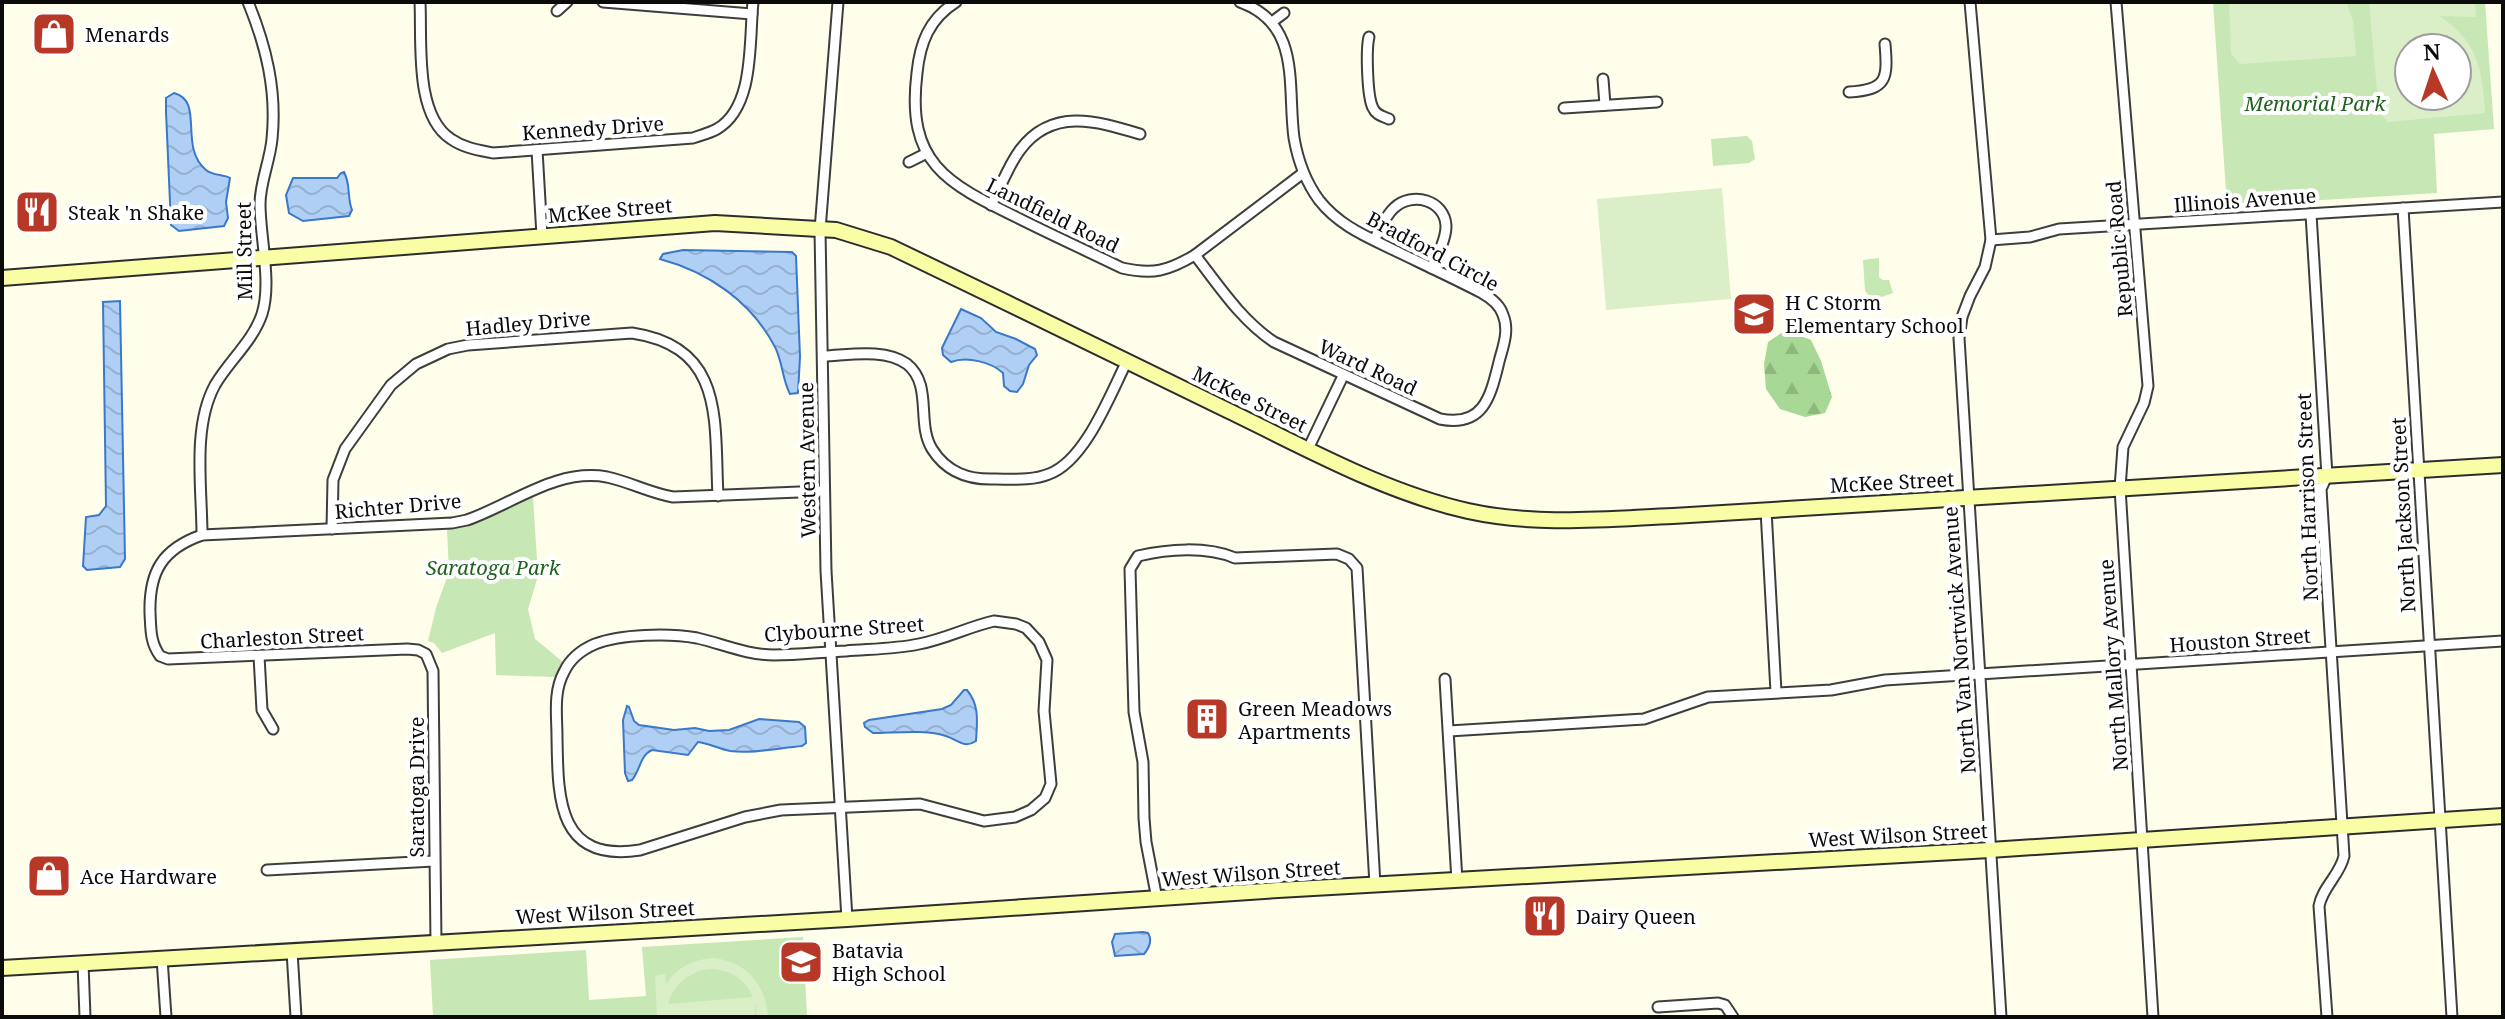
<svg xmlns="http://www.w3.org/2000/svg" width="2505" height="1019" font-family="'Noto Serif',serif">
  <style>
    .forest { fill: url(#forest-firs) }
    .park { fill: #c7e7b5; fill-rule: evenodd }
    .pitch { fill: #daefc7; fill-rule: evenodd }
    .water { fill: url(#water-waves); stroke: #3978ca; stroke-width: 2 }
    .lines { fill: none; stroke-linecap: round; stroke-linejoin: round }
    .street-casing { stroke: #3e3e3e; stroke-width: 13 }
    .secondary-casing { stroke: #2d2d2d; stroke-width: 18 }
    .street { stroke: #fff; stroke-width: 9 }
    .secondary { stroke: #f8fda6; stroke-width: 14 }
    .labels { text-anchor: middle; dominant-baseline: central; stroke-width: 8; stroke-linejoin: round; paint-order: stroke }
    .poi-label { font-size: 20px; fill: #0b0b0b; stroke: #fff; text-anchor: start }
    .park-label { font-size: 20px; font-style: italic; fill: #20611e; stroke: #fff }
    .street-label { font-size: 20px; fill: #0b0b0b; stroke: #fff }
  </style>
  <defs>
    <pattern id="forest-firs" width="22" height="20" patternUnits="userSpaceOnUse" patternTransform="scale(2)"><rect width="22" height="20" fill="#a8d895"/><path d="M5 1l3.5 6h-7zM16 11l3.5 6h-7z" fill="#8fb87f"/></pattern>
    <pattern id="water-waves" width="16" height="10" patternUnits="userSpaceOnUse" patternTransform="scale(2)"><rect width="16" height="10" fill="#b0cff4"/><path d="M0 5q4-4 8 0t8 0" fill="none" stroke="#96b0d0"/></pattern>
  </defs>
  <rect width="100%" height="100%" fill="#fffeea"/>
  <path class="forest" d="M1786,330L1811,340L1821,361L1832,397L1825,413L1805,417L1780,409L1766,389L1764,364L1768,342Z"/>
  <g class="park">
    <path d="M2213,2H2485L2494,129L2434,134L2437,193L2227,206ZM2409,48H2457V96H2409Z"/>
    <path d="M1747,136L1752,141L1755,159L1749,163L1713,166L1711,139Z"/>
    <path d="M1879,258V277L1883,280H1889L1893,293L1873,300L1865,291L1863,260Z"/>
    <path d="M533,497L538,576L528,609L535,639L563,662L555,677L496,675L495,633L442,653L434,643L428,641L436,608L449,572L447,529L474,524Z"/>
    <path d="M803,937L807,1017H433L430,960L586,950L589,1000L646,996L642,947Z"/>
  </g>
  <g class="pitch">
    <path d="M2229,2H2346L2353,21L2356,56L2240,64L2231,54Z"/>
    <path d="M2369,2H2475L2476,17L2439,16C2477,40 2483,70 2485,113L2388,122L2379,112ZM2409,48H2457V96H2409Z"/>
    <path d="M1722,188L1731,299L1606,310L1597,199Z"/>
    <path d="M714,958C747,962 766,985 768,1017H757L755,1001V1017H657L655,976L665,974L666,984C677,967 694,959 714,958ZM708,969C729,969 745,978 753,997L668,1004C673,985 689,972 708,969Z"/>
  </g>
  <g class="water">
    <path d="M174,93C205,101 178,147 206,170C213,176 223,174 230,178L226,202L228,218L224,226L179,231L171,225L166,112V98Z"/>
    <path d="M344,172C351,185 347,198 352,210L349,216L303,221L289,213L286,195L293,178H337L341,173Z"/>
    <path d="M683,250L792,252L796,256L800,357L798,393L790,394C782,379 783,363 775,347C751,301 708,272 660,259L663,254Z"/>
    <path d="M120,301L125,559L120,567L87,570L83,566L86,517L99,515L106,506L103,302Z"/>
    <path d="M961,309L981,318L996,332L1016,339L1035,349L1037,355L1029,365L1023,384L1017,392L1010,391L1004,386L1003,373C991,362 967,356 951,362L943,355L942,348Z"/>
    <path d="M964,690H967C980,706 977,722 976,741C964,749 958,740 946,736C927,729 893,733 873,733L865,727L864,723L869,720L942,709L951,705Z"/>
    <path d="M627,706L629,707L634,721L639,725L674,730L695,728L709,731L729,730L759,719L799,722L805,727L806,743L802,746C779,748 752,754 730,751C719,749 708,743 698,742L688,755L652,750C640,755 640,771 632,780L628,781L625,773L623,720Z"/>
    <path d="M1143,932L1148,933C1153,941 1149,948 1144,954L1115,956L1112,942L1115,934Z"/>
  </g>
  <g class="lines">
    <g class="street-casing">
      <g id="street">
        <path d="M420,2C422,41 414,115 451,139C464,148 478,150 493,153L693,138C701,135 710,133 717,129C755,107 749,41 753,2"/>
        <path d="M603,2L752,14"/>
        <path d="M838,2L820,230L826,571L847,919"/>
        <path d="M956,2C929,19 920,43 917,73C906,163 946,183 1018,218C1052,235 1087,251 1122,268C1153,275 1168,271 1195,255L1303,173"/>
        <path d="M1970,2L1991,240L1985,267L1970,296L1962,317L1959,338L2001,1017"/>
        <path d="M2116,2L2148,386L2144,403L2123,447L2120,488L2153,1017"/>
        <path d="M557,11L567,2"/>
        <path d="M1272,22L1284,13"/>
        <path d="M1369,37C1366,49 1367,97 1373,108C1376,115 1382,116 1389,119"/>
        <path d="M1603,79L1605,105"/>
        <path d="M1849,92C1887,90 1888,79 1885,44"/>
        <path d="M1564,108L1657,102"/>
        <path d="M537,150L542,236"/>
        <path d="M909,162L927,153"/>
        <path d="M991,205C1001,187 1008,166 1020,150C1052,107 1097,121 1140,134"/>
        <path d="M2403,208L2452,1017"/>
        <path d="M2311,214L2327,476L2321,489L2344,856C2340,875 2323,886 2319,906L2327,1017"/>
        <path d="M1374,240C1380,230 1385,216 1394,208C1412,191 1445,200 1446,226C1446,240 1437,256 1431,268"/>
        <path d="M1991,240L2030,237L2059,229L2503,202"/>
        <path d="M1195,255C1219,286 1241,320 1274,342L1440,419C1486,428 1491,393 1500,358C1504,344 1509,329 1503,315C1500,305 1491,298 1482,293C1455,279 1427,266 1400,253C1370,238 1340,227 1319,200C1305,181 1298,161 1294,138C1287,86 1302,24 1240,2"/>
        <path d="M824,356C849,355 885,348 907,364C933,385 916,423 932,449C947,473 969,480 995,479C1012,479 1032,481 1049,474C1085,461 1110,395 1127,361"/>
        <path d="M1308,449L1343,376"/>
        <path d="M1766,510L1776,692"/>
        <path d="M332,529L333,480L345,449L391,385L416,364L448,349L468,345L632,333C726,347 714,422 718,496"/>
        <path d="M202,535C202,488 192,427 215,385C229,361 253,341 262,314C272,283 260,237 260,204C260,182 270,161 272,139C277,90 266,46 248,2"/>
        <path d="M994,621L1016,624L1026,628L1039,642L1047,660L1044,711L1051,784L1045,798L1031,810L1015,817L984,821L920,804L781,810L745,817L640,850C557,863 558,798 557,737C557,716 553,692 564,672C570,659 581,650 595,644C621,634 669,633 697,638C723,644 747,655 774,655C798,655 822,652 846,651C870,649 895,649 919,644C945,639 968,627 994,621Z"/>
        <path d="M259,656L262,710L273,729"/>
        <path d="M1445,679L1457,881"/>
        <path d="M1449,731L1644,719L1708,697L1831,690L1885,680L2503,641"/>
        <path d="M267,870L434,861"/>
        <path d="M1157,899L1146,842L1144,818L1143,762L1134,712L1130,569L1138,556C1168,549 1206,546 1235,558L1337,554L1349,559L1357,568L1375,885"/>
        <path d="M436,942L433,671L426,654L418,650L407,649L168,659L160,656C150,642 151,630 150,613C149,572 162,549 202,535L452,523L467,520C513,504 556,468 607,477C630,482 650,493 673,497L824,491"/>
        <path d="M292,951L296,1017"/>
        <path d="M162,958L166,1017"/>
        <path d="M83,963L85,1017"/>
        <path d="M1658,1007L1718,1003L1725,1005L1733,1017"/>
      </g>
    </g>
    <g class="secondary-casing">
      <g id="secondary">
        <path d="M2,278L715,223L836,230L891,247C1004,301 1116,356 1229,411C1306,448 1384,492 1468,511C1536,526 1605,519 1673,516L2503,465"/>
        <path d="M2,968L847,919L1278,890L1990,850L2503,816"/>
      </g>
    </g>
    <use href="#street" class="street"/>
    <use href="#secondary" class="secondary"/>
  </g>
  <defs>
    <g id="shop-square" transform="scale(2.3)"><rect x="-9" y="-9" width="18" height="18" rx="4" fill="#b73827" stroke="#fff"/><path d="M-5-2.5h2.3a2.7 3.5 0 0 1 5.4 0H5L5.5 6h-11ZM-1.5-2.5h3a1.5 2.3 0 0 0-3 0Z" fill="#fff"/></g>
    <g id="restaurant-square" transform="scale(2.3)"><rect x="-9" y="-9" width="18" height="18" rx="4" fill="#b73827" stroke="#fff"/><path d="M-5-6h1v4h1v-4h1v4h1v-4h1v5L-1.5 .5V6h-2V.5L-5-1ZM5-6V6H3V1.5H1.5Q1.5-4 5-6Z" fill="#fff"/></g>
    <g id="school-square" transform="scale(2.3)"><rect x="-9" y="-9" width="18" height="18" rx="4" fill="#b73827" stroke="#fff"/><path d="M0-5L7-2L0 1L-7-2ZM-4 1L0 2.5L4 1V4Q0 6-4 4Z" fill="#fff"/></g>
    <g id="building-square" transform="scale(2.3)"><rect x="-9" y="-9" width="18" height="18" rx="4" fill="#b73827" stroke="#fff"/><path d="M-4-6H4V6H1V3H-1V6H-4ZM-2.5-4.3h1.7v1.8h-1.7ZM.8-4.3h1.7v1.8H.8ZM-2.5-1h1.7V.8h-1.7ZM.8-1h1.7V.8H.8Z" fill="#fff"/></g>
  </defs>
  <g fill-rule="evenodd">
    <use href="#shop-square" x="54" y="34"/>
    <use href="#restaurant-square" x="37" y="212"/>
    <use href="#school-square" x="1754" y="314"/>
    <use href="#building-square" x="1207" y="719"/>
    <use href="#shop-square" x="49" y="876"/>
    <use href="#restaurant-square" x="1545" y="916"/>
    <use href="#school-square" x="801" y="962"/>
  </g>
  <g class="labels">
    <g class="poi-label">
      <text x="85" y="34">Menards</text>
      <text x="68" y="212">Steak 'n Shake</text>
      <text x="1785" y="302">H C Storm<tspan x="1785" dy="23">Elementary School</tspan></text>
      <text x="1238" y="708">Green Meadows<tspan x="1238" dy="23">Apartments</tspan></text>
      <text x="80" y="876">Ace Hardware</text>
      <text x="1576" y="916">Dairy Queen</text>
      <text x="832" y="950">Batavia<tspan x="832" dy="23">High School</tspan></text>
    </g>
    <g class="park-label">
      <text x="2315" y="103">Memorial Park</text>
      <text x="493" y="567">Saratoga Park</text>
    </g>
    <g class="street-label">
      <text transform="translate(593 128) rotate(-4)">Kennedy Drive</text>
      <text transform="translate(2245 200) rotate(-4)">Illinois Avenue</text>
      <text transform="translate(610 210) rotate(-5)">McKee Street</text>
      <text transform="translate(1053 215) rotate(26)">Landfield Road</text>
      <text transform="translate(2119 249) rotate(-95)">Republic Road</text>
      <text transform="translate(244 251) rotate(-91)">Mill Street</text>
      <text transform="translate(1433 251) rotate(28)">Bradford Circle</text>
      <text transform="translate(528 323) rotate(-5)">Hadley Drive</text>
      <text transform="translate(1368 367) rotate(25)">Ward Road</text>
      <text transform="translate(1250 399) rotate(26)">McKee Street</text>
      <text transform="translate(807 460) rotate(-91)">Western Avenue</text>
      <text transform="translate(1892 482) rotate(-3)">McKee Street</text>
      <text transform="translate(2307 497) rotate(-92)">North Harrison Street</text>
      <text transform="translate(398 506) rotate(-5)">Richter Drive</text>
      <text transform="translate(2403 515) rotate(-93)">North Jackson Street</text>
      <text transform="translate(844 629) rotate(-4)">Clybourne Street</text>
      <text transform="translate(282 637) rotate(-3)">Charleston Street</text>
      <text transform="translate(1959 640) rotate(-94)">North Van Nortwick Avenue</text>
      <text transform="translate(2240 640) rotate(-4)">Houston Street</text>
      <text transform="translate(2113 665) rotate(-94)">North Mallory Avenue</text>
      <text transform="translate(416 787) rotate(-90)">Saratoga Drive</text>
      <text transform="translate(1898 835) rotate(-3)">West Wilson Street</text>
      <text transform="translate(1251 873) rotate(-4)">West Wilson Street</text>
      <text transform="translate(605 912) rotate(-3)">West Wilson Street</text>
    </g>
  </g>
  <rect width="2505" height="1019" fill="none" stroke="#0b0b0b" stroke-width="8"/>
  <g transform="translate(2433 72) rotate(357)"><circle r="38" fill="#ffffff" stroke="#9d9d9d" stroke-width="2"/>
  <path d="M0-6L14 30L0 20L-14 30Z" fill="#b73827"/>
  <text y="-12" font-size="22" font-weight="bold" text-anchor="middle" fill="#0b0b0b">N</text>
  </g>
</svg>
